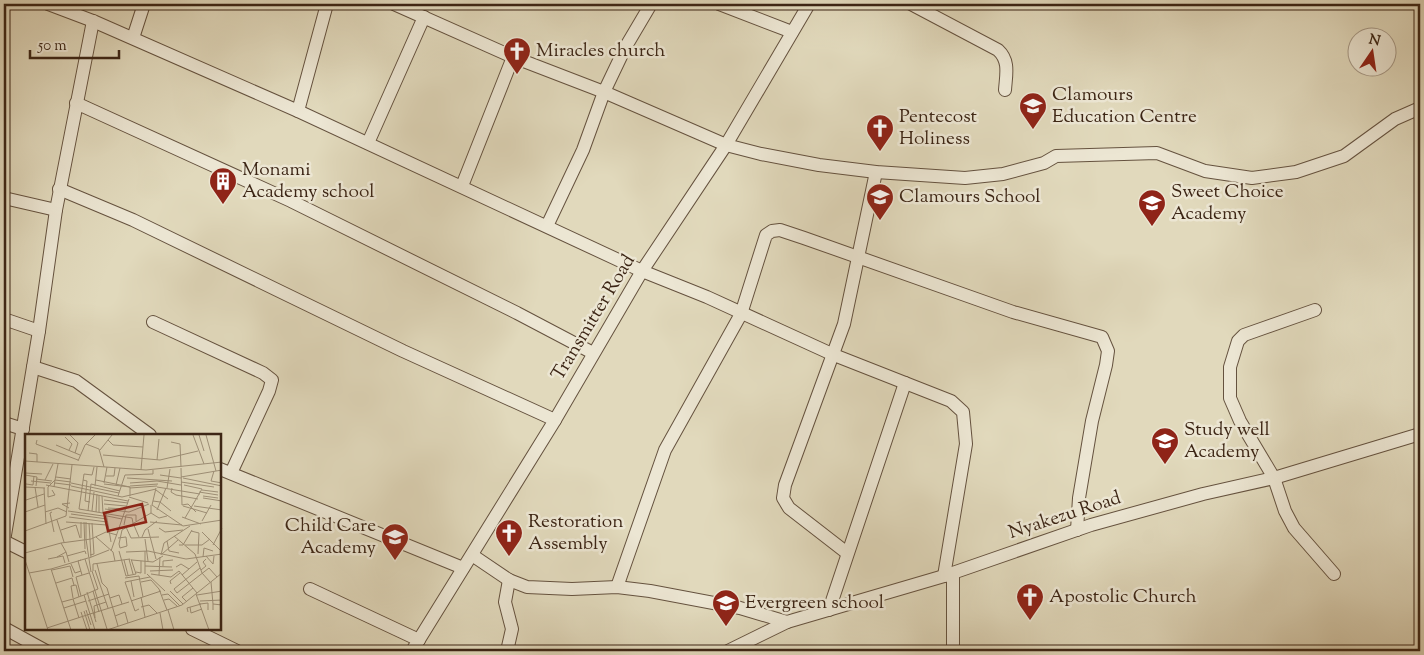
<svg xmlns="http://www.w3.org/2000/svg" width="1424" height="655" font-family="'Sorts Mill Goudy',serif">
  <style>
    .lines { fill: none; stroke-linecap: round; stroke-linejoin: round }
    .street-casing { stroke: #65523f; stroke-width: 14 }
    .street { stroke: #ece6d3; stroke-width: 12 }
    .labels { text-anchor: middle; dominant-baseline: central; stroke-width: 5; stroke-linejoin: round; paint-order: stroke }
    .poi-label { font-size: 19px; fill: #3c2515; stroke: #ece6d3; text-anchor: start }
    .street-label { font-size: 19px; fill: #3c2515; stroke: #ece6d3 }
    .inset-road { fill: none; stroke: #9f9179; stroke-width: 1 }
    .view { fill: #8f2418; fill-opacity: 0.15; stroke: #8f2418; stroke-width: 2.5 }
    .inset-edge { fill: none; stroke: #3c2515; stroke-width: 2.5 }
  </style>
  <rect width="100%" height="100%" fill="#e1d9bc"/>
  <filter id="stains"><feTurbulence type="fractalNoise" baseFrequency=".004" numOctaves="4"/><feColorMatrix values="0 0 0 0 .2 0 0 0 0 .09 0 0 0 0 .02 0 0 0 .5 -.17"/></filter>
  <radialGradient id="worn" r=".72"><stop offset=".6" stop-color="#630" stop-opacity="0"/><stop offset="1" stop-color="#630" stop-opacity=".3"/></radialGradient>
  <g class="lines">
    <g class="street-casing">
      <g id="street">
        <path d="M48,4L93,21L298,111L642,271L707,297L834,355L951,401L963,412L966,444L944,576"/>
        <path d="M394,4L513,57L604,92L726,145L761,154L819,165L876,172L965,178L1003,174L1044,163L1056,156L1157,153L1205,171L1252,178L1296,172L1344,156L1395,119L1420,108"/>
        <path d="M719,4L792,32"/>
        <path d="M911,4L998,50C1010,61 1006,75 1005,90"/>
        <path d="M133,38L144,4"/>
        <path d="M76,103L291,201L517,313L593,353"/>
        <path d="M298,111L327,4"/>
        <path d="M368,143L424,17"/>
        <path d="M462,186L513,57"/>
        <path d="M59,189L133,220L403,351L555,420"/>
        <path d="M4,198L56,210"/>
        <path d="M547,226L583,150L604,92L625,48L651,4"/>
        <path d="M1315,310L1244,335L1238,341L1230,367V398L1240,421L1274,478L1285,511L1294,528L1334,574"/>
        <path d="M4,319L39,331"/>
        <path d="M153,322L263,373L272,380L269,391L231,473"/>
        <path d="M33,367L76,381L150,435"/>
        <path d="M4,423L23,429"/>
        <path d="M220,469L463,568"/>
        <path d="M4,541L39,331L56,210L93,21"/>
        <path d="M4,541L26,552"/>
        <path d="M847,553L789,508L783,498L785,485L844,324L876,172"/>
        <path d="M472,555L509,580L527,587L572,589L617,587L650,591L740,608L787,622"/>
        <path d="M617,587L665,450L741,314L766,235L772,231L780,230L804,238L1013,312L1102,337L1108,351L1106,365L1092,421L1079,498L1077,530"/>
        <path d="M310,589L419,640"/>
        <path d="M829,610L905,383"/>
        <path d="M4,628L46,651"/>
        <path d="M192,629L237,651"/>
        <path d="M412,651L555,420L642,271L726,145L809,4"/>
        <path d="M507,651L512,629L505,602L509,580"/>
        <path d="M728,651L787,622L944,576L1091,525L1203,494L1274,478L1420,434"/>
        <path d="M953,651V573"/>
      </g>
    </g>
    <use href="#street" class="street"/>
  </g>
  <defs>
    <g id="church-pin" transform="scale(1.4375)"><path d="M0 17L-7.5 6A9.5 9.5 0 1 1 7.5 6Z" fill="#8f2418" stroke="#ece6d3"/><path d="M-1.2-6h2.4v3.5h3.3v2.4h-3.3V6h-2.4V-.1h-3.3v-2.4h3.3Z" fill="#fff"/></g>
    <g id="school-pin" transform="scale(1.4375)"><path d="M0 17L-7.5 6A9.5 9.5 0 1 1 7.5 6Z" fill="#8f2418" stroke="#ece6d3"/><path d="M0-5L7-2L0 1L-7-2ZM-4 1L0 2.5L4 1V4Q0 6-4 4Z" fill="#fff"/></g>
    <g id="building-pin" transform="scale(1.4375)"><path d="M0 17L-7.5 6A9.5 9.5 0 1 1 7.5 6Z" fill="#8f2418" stroke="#ece6d3"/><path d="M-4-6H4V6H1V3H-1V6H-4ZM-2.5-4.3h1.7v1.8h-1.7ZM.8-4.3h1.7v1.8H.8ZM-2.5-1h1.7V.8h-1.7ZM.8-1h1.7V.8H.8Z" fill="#fff"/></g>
  </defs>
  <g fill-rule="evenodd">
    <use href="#church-pin" x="517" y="51"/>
    <use href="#school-pin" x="1033" y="106"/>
    <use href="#church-pin" x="880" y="128"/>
    <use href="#building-pin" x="223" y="181"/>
    <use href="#school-pin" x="880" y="197"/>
    <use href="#school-pin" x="1152" y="203"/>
    <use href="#school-pin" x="1165" y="441"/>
    <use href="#church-pin" x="509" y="533"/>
    <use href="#school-pin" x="395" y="537"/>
    <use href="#church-pin" x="1030" y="597"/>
    <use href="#school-pin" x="726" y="603"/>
  </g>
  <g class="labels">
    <g class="poi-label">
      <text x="536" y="51">Miracles church</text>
      <text x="1052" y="95">Clamours<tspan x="1052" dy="22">Education Centre</tspan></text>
      <text x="899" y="117">Pentecost<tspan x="899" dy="22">Holiness</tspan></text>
      <text x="242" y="170">Monami<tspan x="242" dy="22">Academy school</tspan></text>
      <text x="1171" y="192">Sweet Choice<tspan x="1171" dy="22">Academy</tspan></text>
      <text x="899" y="197">Clamours School</text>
      <text x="1184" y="430">Study well<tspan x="1184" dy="22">Academy</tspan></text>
      <text x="528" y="522">Restoration<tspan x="528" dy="22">Assembly</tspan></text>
      <text x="376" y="526" text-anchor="end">Child Care<tspan x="376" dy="22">Academy</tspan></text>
      <text x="1049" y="597">Apostolic Church</text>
      <text x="745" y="603">Evergreen school</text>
    </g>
    <g class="street-label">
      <text transform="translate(594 318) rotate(-59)">Transmitter Road</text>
      <text transform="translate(1065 516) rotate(-18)">Nyakezu Road</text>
    </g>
  </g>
  <g transform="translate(25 434)">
    <rect width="196" height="196" fill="#e1d9bc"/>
    <path class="inset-road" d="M45,1L53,9L50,19M168,1L179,30M174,1L179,17M181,1L191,37M40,3L47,10L44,16M12,6L11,10L53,26M83,6L88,11L118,13M146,8L155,10L156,33M61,10L74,15L79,33M31,11L55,21M75,16L87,1M4,19L12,20V28M78,21L135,26L173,17M132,26L134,5M0,27L121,36L197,28M53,27L60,11L70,1M69,33L67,41L59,40L54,75L107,84L108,89M156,34L157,71L163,70L171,78M116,36L119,1M189,37L186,47L197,49M0,39L17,40M0,41L12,43L11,52M135,41L156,44M81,42H89L90,34M31,43L46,45M156,43L197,36M102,44L147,47M158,44L197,52M11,45L27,47M20,46L28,30M30,46L33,30M58,46L62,47L60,67L65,68M71,46L105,53M6,47L26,49M156,48L189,53M30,49L46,51M46,49L94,59M79,49L82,33M105,49L132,47L156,51M1,50L8,51L9,42M79,50L105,53V62M21,51L103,67M91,51L95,34M159,51L177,55M46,52L97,63L131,55M70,52L72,33M105,52L133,50M0,53L20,54M10,53L13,73M29,53L30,46L46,48M132,53L175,60M19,54L21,90M105,54L132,52M142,54L145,35M147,54L146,58L151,61L173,65M27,56L30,61L23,63V53L30,46M131,56L143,65M177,56L193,58M174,58L193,61M77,62L78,79M93,62L100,41L128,40V36M178,62L193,64M104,63L123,69M178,64L197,67M1,66L19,60M79,66L103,69M128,67L135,68L146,77M79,70L101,72M127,71L158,92L197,86M127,71L131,54M158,72L182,79M169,72L197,76M44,74L37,70L45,69M83,74L100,75M80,75L104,78L124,70M132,76L141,54M43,77L78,82M63,77L66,50L95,57M67,77L69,58M0,78L20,71M20,78L33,74L42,78M27,78L25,79L29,98M71,78L72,60M74,78V61M81,79L86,108M126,79L134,84L142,82M46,80L82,85M41,82L47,31M82,82L97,85M44,83L82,88M157,83L176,90M160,84L177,55M32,86L39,108M177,87L186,71M41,88L82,91M59,88L60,115M125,88L157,91M64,89L66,123M108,89L114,103M99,91L101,81H111V87M101,93L106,104L134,103M134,94L140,98L158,96M123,95L131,125M36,96L51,91L55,104M0,97L41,82M166,97L174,99L173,120M177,98L197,118M149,102L170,120L177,139L185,148M71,103L88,118L90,127M117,103L120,96L132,87M56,104V88M93,104L101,103L102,112L95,114L94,110M61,105L66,138M61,105V88M120,105L123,127M142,107L144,117L154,119M36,109L66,105L81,98L92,101M94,110L97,96L126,79V71M154,111H158L167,96M160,111H177L185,105M188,111L197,94M86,117L104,65M94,117L101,142L111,140M101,118L123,117L161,125L197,120M0,119L36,109L41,118M137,120L153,106M65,121L69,120L67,89M136,121L139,109L165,92M42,122L60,117L61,120M181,122L188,130L189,122M32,123L41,118L44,128M178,123L179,114L188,117M64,124L84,116M23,125L38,122L40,129M60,125L82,195M104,125L108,140M106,125L111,140M0,126L23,196M56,126L53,127L57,141M99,126L103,141M107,126L128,128L138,122M46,130L50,139L56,137M72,130L77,149L82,154M120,132L147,133M138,132V127L148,126M151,133L156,130L164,135M26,135L63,124M27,136L45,132L48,143M70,136L83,174M176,136L181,132L178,128L181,125M68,137V130L105,125M125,137L148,136M111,138L116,139V127M4,139L26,135L46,196M120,140V117M122,140L140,157M126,140L146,143L154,137L172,159M134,141L135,123M157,141L172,128M100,144L114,142L118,163M160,146L149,155L152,159L184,134L192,143M160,146L175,134M106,147L109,163M116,148L126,146L134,155L142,176M186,148L188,170M31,149L47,144L49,151M146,150L145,147L155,139M82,154L93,192M68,157L74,178M145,157L158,170M62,158L71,188M171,160L184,196M59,161L73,155L67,137M137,161L143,160L155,172M172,161L197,157M56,162L51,143L64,139M116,163L120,183M48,164L46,152L51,151L54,163M85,164L94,161L97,170M48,165L59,161L70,196M139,166L144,165L152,172M63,167L84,160M106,167L136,157M175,167L197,166M37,168L48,165L54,184M162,168L157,163L168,154M175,170L183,169V176M116,173L124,171L132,179M165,173L166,179L177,175M39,174L61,167M114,175L110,177L100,148L125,143M61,176L66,191M143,176L149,196M188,176V170L197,171M59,177L65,196M56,178L62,196M163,178L162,174L176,170M135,179L138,196M65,180L104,168M90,182L100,178L103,189M70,184L69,172L81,168M22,194L65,180M82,196L157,171L197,139"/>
    <path class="view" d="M117,70L121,88L83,97L79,79Z"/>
    <rect width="196" height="196" class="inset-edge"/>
  </g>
  <rect width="1424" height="655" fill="none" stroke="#e1d9bc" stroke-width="20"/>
  <rect x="5" y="5" width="1414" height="645" fill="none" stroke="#3c2515" stroke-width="2.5"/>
  <rect x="10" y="10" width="1404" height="635" fill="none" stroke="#3c2515"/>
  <g transform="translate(1372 52) rotate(13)"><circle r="24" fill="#ece6d3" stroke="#a69987"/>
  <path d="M0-4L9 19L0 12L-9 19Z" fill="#8f2418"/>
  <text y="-8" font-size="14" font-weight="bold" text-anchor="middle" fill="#3c2515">N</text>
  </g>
  <path d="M30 50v8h89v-8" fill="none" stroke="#3c2515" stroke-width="2.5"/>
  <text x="38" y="50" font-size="15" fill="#3c2515" stroke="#ece6d3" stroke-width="4" paint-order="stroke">50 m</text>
  <rect width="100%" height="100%" filter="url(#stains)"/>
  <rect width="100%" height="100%" fill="url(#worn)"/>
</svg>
